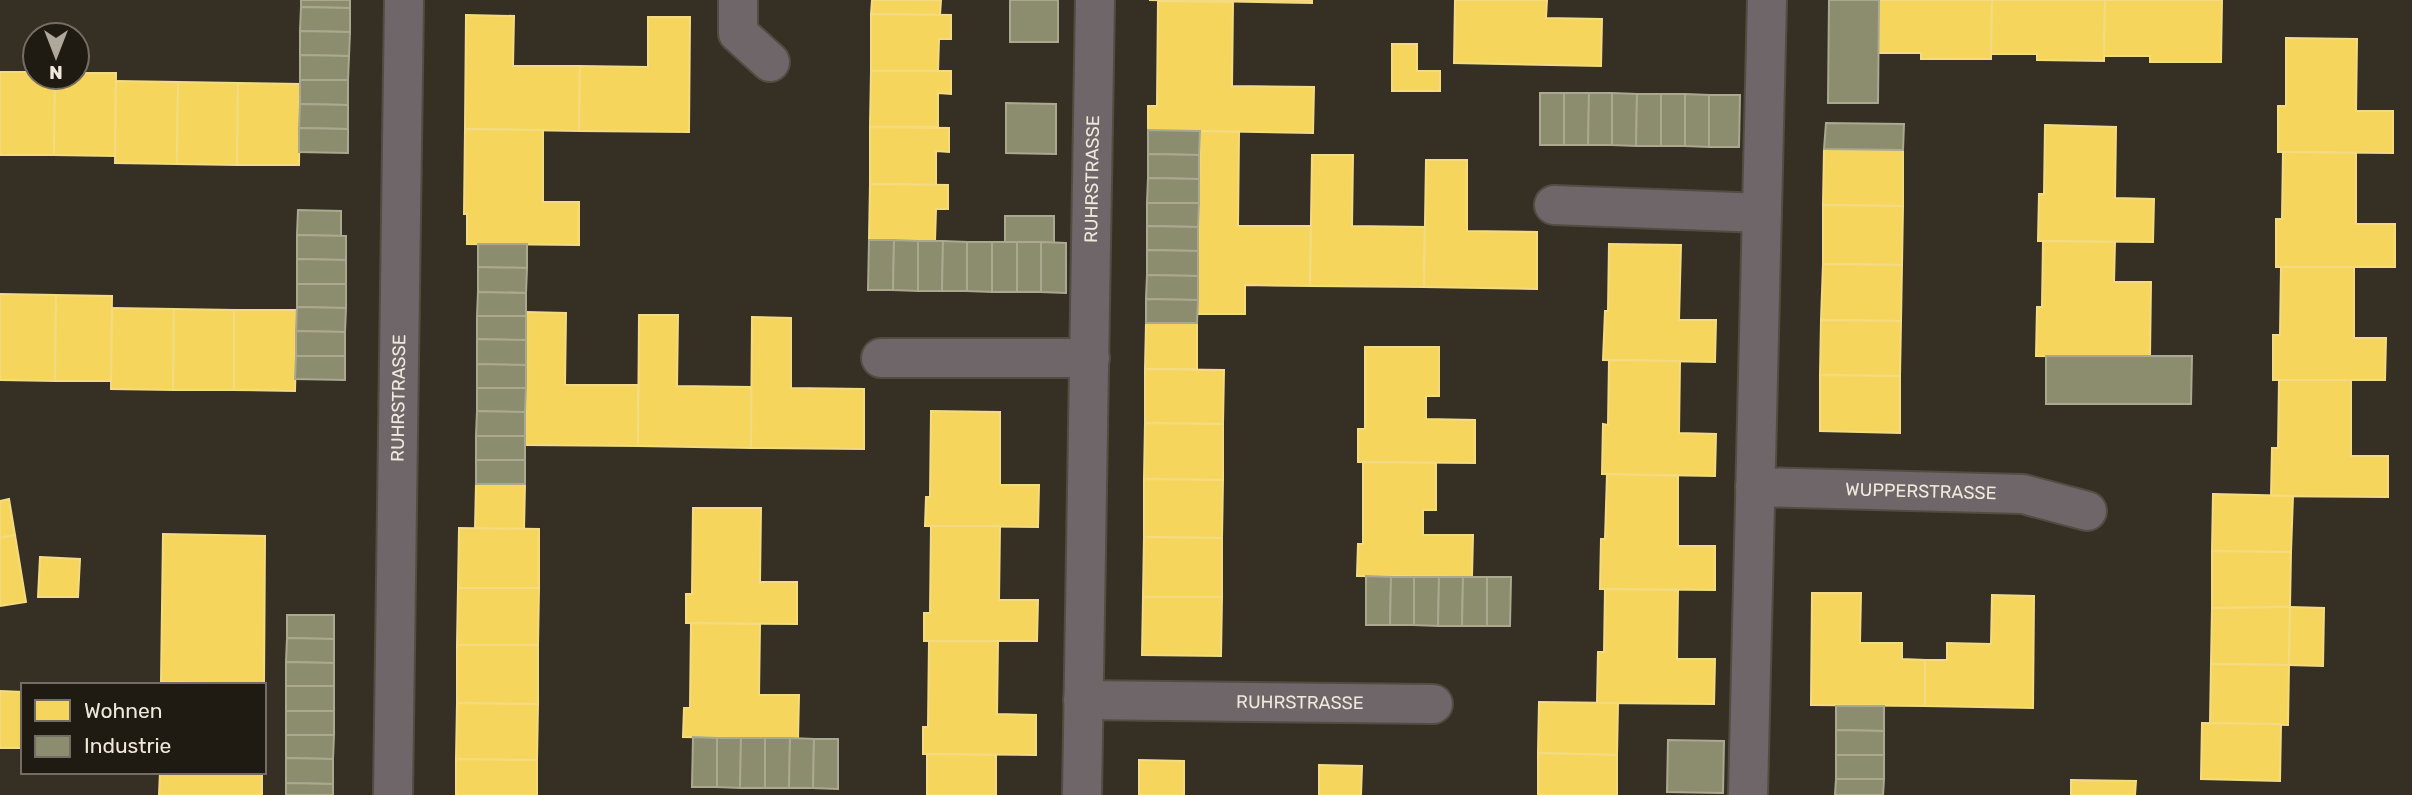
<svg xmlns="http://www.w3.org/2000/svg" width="2412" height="795" font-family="Rubik,sans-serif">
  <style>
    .homes { fill: #f6d55c; stroke: #f4db82; stroke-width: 2 }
    .industry { fill: #8c8c6e; stroke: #aaa88f; stroke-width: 2 }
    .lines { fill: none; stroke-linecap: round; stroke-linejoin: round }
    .minor-casing { stroke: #524d43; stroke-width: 42 }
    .minor { stroke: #6e6669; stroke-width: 38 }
    .labels { text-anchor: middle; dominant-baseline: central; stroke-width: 7; stroke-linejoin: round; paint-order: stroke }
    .street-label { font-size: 18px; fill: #efe9dc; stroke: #201b12 }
  </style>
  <rect width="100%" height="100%" fill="#363024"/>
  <g class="homes">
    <path d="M872,0H941L940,15L871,14Z"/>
    <path d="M1149,0H1312V3Z"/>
    <path d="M1455,0H1547L1546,18L1602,19L1601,66L1454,63Z"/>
    <path d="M1879,0H1992L1991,59H1921V53H1879Z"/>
    <path d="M1992,0H2105L2104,61L2037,60V54H1991Z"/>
    <path d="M2105,0H2222L2221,62H2150V56H2104Z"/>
    <path d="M1158,1L1233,2L1232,86L1314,87L1313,133L1148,130V106H1157Z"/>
    <path d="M871,14L951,15V39H939L938,71H871Z"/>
    <path d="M466,15L514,16L513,66H580L579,131L465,129Z"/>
    <path d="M648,17H690L689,132L579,131L580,66L648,67Z"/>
    <path d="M2286,38L2357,39L2356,111H2393V153L2278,152V106H2286Z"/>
    <path d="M1392,44H1417V71H1440V91H1392Z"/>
    <path d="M871,71H951V94L938,93V127H870Z"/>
    <path d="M0,72H35V77H55L54,155H0Z"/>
    <path d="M77,73H116L115,156L54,155L55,77H77Z"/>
    <path d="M116,81L178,82L177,164L115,163Z"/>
    <path d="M178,82L238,83L237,165L177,164Z"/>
    <path d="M238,83L300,84L299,165H237Z"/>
    <path d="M2045,125L2116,127L2115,198L2154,199L2153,242L2038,241L2039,194H2044Z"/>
    <path d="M870,127L949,128V152L936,151V185L870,184Z"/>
    <path d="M465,129L543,130V202H579V245L467,244V214H464Z"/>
    <path d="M1200,131L1239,132L1238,226H1311L1310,286L1245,285V314H1197Z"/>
    <path d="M1824,149L1903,150V206L1823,205Z"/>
    <path d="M2283,152L2356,153V224H2395V267H2276V219H2282Z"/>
    <path d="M1312,155H1353L1352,226L1425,227L1424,287L1310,286Z"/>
    <path d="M1426,160H1467V231L1537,232V289L1424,287Z"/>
    <path d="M870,184L948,185V209H936L935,241L869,240Z"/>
    <path d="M1823,205L1903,206L1902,265L1823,264Z"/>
    <path d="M2043,241L2115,242L2114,282H2151L2150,357L2036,356L2037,307H2042Z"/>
    <path d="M1609,244L1681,245L1679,320H1716L1715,362L1603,360L1605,311H1608Z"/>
    <path d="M1823,264L1902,265L1901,321L1821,320Z"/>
    <path d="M2281,267H2354V338H2386L2385,380H2273V335H2280Z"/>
    <path d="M0,294L56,295L55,381L0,380Z"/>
    <path d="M56,295L112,296L111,381H55Z"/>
    <path d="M112,308L174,309L173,390L111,389Z"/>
    <path d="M174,309L234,310V390H173Z"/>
    <path d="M234,310H297L295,391L234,390Z"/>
    <path d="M526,312L566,313L565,385H638V446L525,445Z"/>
    <path d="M639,315H678L677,386L751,387V448L638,446Z"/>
    <path d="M752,317L791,318V388L864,389V449L751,448Z"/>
    <path d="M1821,320L1901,321L1900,376L1820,375Z"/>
    <path d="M1146,323H1197V369H1145Z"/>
    <path d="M1365,347H1439V396H1426V419L1475,420V463L1358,462V429H1365Z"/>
    <path d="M1609,360L1680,361L1679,433L1716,434L1715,476L1602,474L1603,424L1608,425Z"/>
    <path d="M1145,369L1224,370L1223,424L1145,423Z"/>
    <path d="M1820,375L1900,376V433L1820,431Z"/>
    <path d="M2279,380H2351V456H2388V497L2271,496L2272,448H2278Z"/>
    <path d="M931,411L1000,412V485H1039L1038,527L925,526L926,497H930Z"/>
    <path d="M1145,423L1223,424V480L1144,479Z"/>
    <path d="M1363,462L1436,463V510H1423V535H1473L1472,577L1357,576L1358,544H1363Z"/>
    <path d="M1607,474L1678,476V546H1715V590L1600,589L1601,539H1605Z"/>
    <path d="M1144,479L1223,480L1222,538L1144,537Z"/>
    <path d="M476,484H525L524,529H475Z"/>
    <path d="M2213,494L2293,496L2291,552L2212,551Z"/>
    <path d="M9,499L15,535L0,538V501Z"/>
    <path d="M693,508H761L760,582H797V624L686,623V594H692Z"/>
    <path d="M931,526H1000L999,600H1038L1037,641H924V613H930Z"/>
    <path d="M459,528L539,529V588H458Z"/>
    <path d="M163,534L265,536L264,684L161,682Z"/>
    <path d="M15,535L26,602L0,606V538Z"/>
    <path d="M1144,537L1222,538V597H1143Z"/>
    <path d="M2212,551L2291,552L2290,607L2212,608Z"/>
    <path d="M40,557L80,559L78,597H38Z"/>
    <path d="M458,588H539L538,645H457Z"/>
    <path d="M1605,589L1678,590L1677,659H1715L1714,704L1597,703L1598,652H1604Z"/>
    <path d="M1812,593H1861L1860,643H1902V659L1925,660V706L1811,705Z"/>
    <path d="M1992,595L2034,596L2033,708L1925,706V660H1947V643L1991,644Z"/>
    <path d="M1143,597H1222L1221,656L1142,655Z"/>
    <path d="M2290,607L2289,665L2211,664L2212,608Z"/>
    <path d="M2290,607L2324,608L2323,666L2289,665Z"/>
    <path d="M691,623L760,624L759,695H799L798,739L683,737L684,708H690Z"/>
    <path d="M929,641H998L997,714L1036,715V755L923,754V727H928Z"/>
    <path d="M457,645H538V704L457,703Z"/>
    <path d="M2211,664L2289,665L2288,725L2210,723Z"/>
    <path d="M161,682L264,684V685H161Z"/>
    <path d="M0,691L23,692V748H0Z"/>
    <path d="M1539,702L1618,703L1617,755L1538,753Z"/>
    <path d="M457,703L538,704L537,760L456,759Z"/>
    <path d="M2202,723L2281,724L2280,781L2201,779Z"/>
    <path d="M1538,753L1617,755V795H1538Z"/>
    <path d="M927,754L996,755V795H927Z"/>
    <path d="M456,759L537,760V795H456Z"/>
    <path d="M1139,760L1184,761V795H1139Z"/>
    <path d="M1319,765L1362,766L1361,795H1319Z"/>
    <path d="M160,772H262V795H159Z"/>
    <path d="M2071,780L2136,781L2135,795H2071Z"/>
  </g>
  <g class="industry">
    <path d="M301,0H350V8L301,7Z"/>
    <rect x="1010" y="0" width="48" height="42"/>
    <path d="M1829,0H1879L1878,103H1828Z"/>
    <path d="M301,7L350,8V32L300,31Z"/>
    <path d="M300,31L350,32L349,56L300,55Z"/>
    <path d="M300,55L349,56L348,80H300Z"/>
    <path d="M300,80H348V105L300,104Z"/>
    <rect x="1540" y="93" width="24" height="52"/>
    <path d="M1564,93H1589L1588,145H1564Z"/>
    <path d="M1589,93H1612V145H1588Z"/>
    <path d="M1612,93L1637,94L1636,146L1612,145Z"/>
    <path d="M1637,94H1661V146H1636Z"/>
    <rect x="1661" y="94" width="24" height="52"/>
    <path d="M1685,94L1709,95V147L1685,146Z"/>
    <path d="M1709,95H1740L1739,147H1709Z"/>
    <path d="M1006,103L1056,104V154L1006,153Z"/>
    <path d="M300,104L348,105V129L299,128Z"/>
    <path d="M1826,123L1904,124L1903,150L1824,149Z"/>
    <path d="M299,128L348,129V153L299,152Z"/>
    <path d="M1148,130L1200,131L1199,155L1148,154Z"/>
    <path d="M1148,154L1199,155V179L1148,178Z"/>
    <path d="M1148,178L1199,179V203H1147Z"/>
    <path d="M1147,203H1199L1198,227L1147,226Z"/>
    <path d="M298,210L341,211V236L297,235Z"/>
    <path d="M1005,216H1054V243L1005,242Z"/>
    <path d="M1147,226L1198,227V251L1147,250Z"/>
    <path d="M297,235L346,236V260L297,259Z"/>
    <path d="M869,240H894L893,290H868Z"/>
    <path d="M894,240L918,241V291L893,290Z"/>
    <path d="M918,241H943L942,291H918Z"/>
    <path d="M943,241L967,242V291H942Z"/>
    <path d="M967,242H992V292L967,291Z"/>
    <rect x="992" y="242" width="25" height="50"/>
    <rect x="1017" y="242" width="24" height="50"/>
    <path d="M1041,242L1066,243V293L1041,292Z"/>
    <path d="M478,244H527V268L478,267Z"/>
    <path d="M1147,250L1198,251V276L1147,275Z"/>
    <path d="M297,259L346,260V284H297Z"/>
    <path d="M478,267L527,268L526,293L478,292Z"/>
    <path d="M1147,275L1198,276V300L1146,299Z"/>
    <path d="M297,284H346V308L297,307Z"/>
    <path d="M478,292L526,293V316H477Z"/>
    <path d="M1146,299L1198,300L1197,323H1146Z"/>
    <path d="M297,307L346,308L345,332L296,331Z"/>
    <path d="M477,316H526V340L477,339Z"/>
    <path d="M296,331L345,332V356H296Z"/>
    <path d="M477,339L526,340V365L477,364Z"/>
    <path d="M296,356H345V380L295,379Z"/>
    <path d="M2046,356H2192L2191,404H2046Z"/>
    <path d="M477,364L526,365V388H477Z"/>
    <path d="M477,388H526L525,412L477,411Z"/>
    <path d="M477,411L525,412V436H476Z"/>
    <rect x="476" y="436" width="49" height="24"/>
    <rect x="476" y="460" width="49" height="24"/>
    <path d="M1366,576L1391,577L1390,625H1366Z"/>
    <path d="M1391,577H1414V625H1390Z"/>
    <path d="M1414,577H1439L1438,626L1414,625Z"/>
    <path d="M1439,577H1463L1462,626H1438Z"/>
    <path d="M1463,577H1487V626H1462Z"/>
    <path d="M1487,577H1511L1510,626H1487Z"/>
    <path d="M287,615H334V639L287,638Z"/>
    <path d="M287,638L334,639V663L286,662Z"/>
    <path d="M286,662L334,663V686H286Z"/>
    <rect x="286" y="686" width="48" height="25"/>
    <path d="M1836,706H1884V731L1836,730Z"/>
    <rect x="286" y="711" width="48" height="24"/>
    <path d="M1836,730L1884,731V755H1836Z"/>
    <path d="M286,735H334L333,759L286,758Z"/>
    <path d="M693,737L717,738V787H692Z"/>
    <path d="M717,738H741L740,788L717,787Z"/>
    <path d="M741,738H765V788H740Z"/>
    <path d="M765,738H790L789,788H765Z"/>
    <path d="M790,738L814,739L813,788H789Z"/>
    <path d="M814,739H838V789L813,788Z"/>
    <path d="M1668,740L1724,741L1723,793L1667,792Z"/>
    <rect x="1836" y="755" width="48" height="24"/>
    <path d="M286,758L333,759V784L286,783Z"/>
    <path d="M1836,779H1884L1883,795H1835Z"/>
    <path d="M286,783L333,784V795H286Z"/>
  </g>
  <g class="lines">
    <g class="minor-casing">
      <g id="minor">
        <path d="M738,0V33L770,62"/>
        <path d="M1554,205L1762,213"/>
        <path d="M881,358H1090"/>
        <path id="s1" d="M1755,487L2023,494L2087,511"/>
        <path id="s2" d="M1083,700L1433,704"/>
        <path id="s3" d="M393,795L404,0"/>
        <path id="s4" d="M1082,795L1095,0"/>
        <path d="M1748,795L1767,0"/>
      </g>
    </g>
    <use href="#minor" class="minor"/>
  </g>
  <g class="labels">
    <g class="street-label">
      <text stroke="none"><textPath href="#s4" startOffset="616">RUHRSTRASSE</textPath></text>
      <text stroke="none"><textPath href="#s3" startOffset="397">RUHRSTRASSE</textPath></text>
      <text stroke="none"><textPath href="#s1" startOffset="166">WUPPERSTRASSE</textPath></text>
      <text stroke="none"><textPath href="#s2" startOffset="217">RUHRSTRASSE</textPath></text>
    </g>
  </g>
  <rect x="21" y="683" width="245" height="91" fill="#201b12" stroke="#736d63" stroke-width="2"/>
  <rect x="35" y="700" width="35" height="21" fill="#f6d55c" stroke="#736d63" stroke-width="2"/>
  <text x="84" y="718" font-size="21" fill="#efe9dc">Wohnen</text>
  <rect x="35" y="736" width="35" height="21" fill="#8c8c6e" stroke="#736d63" stroke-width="2"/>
  <text x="84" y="753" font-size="21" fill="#efe9dc">Industrie</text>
  <g transform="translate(56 56) rotate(180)"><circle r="33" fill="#201b12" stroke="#736d63" stroke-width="2"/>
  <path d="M0-5L12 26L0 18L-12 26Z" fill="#aea89c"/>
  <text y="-10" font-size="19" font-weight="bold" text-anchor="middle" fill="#efe9dc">N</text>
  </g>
</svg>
